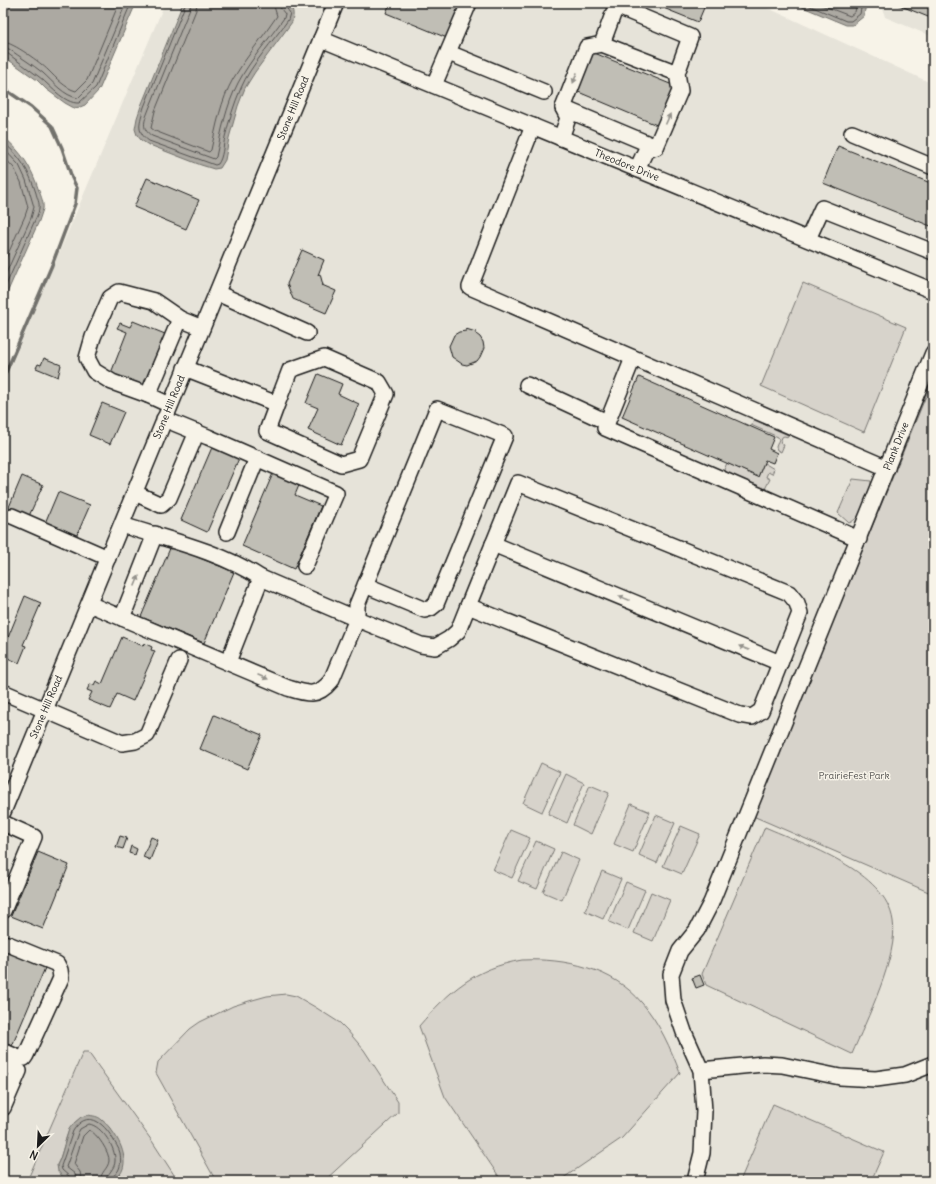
<svg xmlns="http://www.w3.org/2000/svg" width="936" height="1184" font-family="Delius,sans-serif">
  <style>
    .built { fill: #e6e3d9 }
    .green { fill: #d7d3cb; stroke: #7a7874 }
    .water { fill: #aca9a2; stroke: #72716c }
    .lines { fill: none; stroke-linecap: round; stroke-linejoin: round }
    .shore { stroke: #565452; stroke-width: 1 }
    .stream { stroke: #72716c; stroke-width: 3.5 }
    .building { fill: #c0beb5; stroke: #1c1c1c }
    .minor-casing { stroke: #1c1c1c; stroke-width: 18 }
    .minor { stroke: #f7f3e8; stroke-width: 15 }
    .oneway { fill: #94928c }
    .labels { text-anchor: middle; dominant-baseline: central; stroke-width: 3; stroke-linejoin: round; paint-order: stroke }
    .street-label { font-size: 10px; fill: #1c1c1c; stroke: #f7f3e8 }
    .park-label { font-size: 10px; fill: #545351; stroke: #f7f3e8 }
  </style>
  <rect width="100%" height="100%" fill="#f7f3e8"/>
  <filter id="ink" filterUnits="userSpaceOnUse"><feTurbulence type="fractalNoise" baseFrequency=".025" numOctaves="2"/><feDisplacementMap in="SourceGraphic" scale="8" xChannelSelector="R" yChannelSelector="G"/><feConvolveMatrix kernelMatrix="1 2 1 2 8 2 1 2 1" color-interpolation-filters="sRGB"/></filter>
  <g filter="url(#ink)">
    <g class="built">
      <path d="M165,3H757L933,84V1181H3V385Z"/>
      <path d="M881,3H933V37L885,17Z"/>
    </g>
    <g class="green">
      <path d="M803,283L906,327L864,432L761,386Z"/>
      <path d="M933,379V894L753,816Z"/>
      <path d="M754,420L788,435V437L784,436L782,437L780,443L784,445L781,452L777,450L776,447L779,439L778,437L751,425Z"/>
      <path d="M727,463L758,477L764,463L774,469L772,474L768,472L766,477L770,479L764,491L723,472Z"/>
      <path d="M853,479L871,481V484C868,497 862,518 849,523L838,513Z"/>
      <path d="M541,763L560,772L542,812L523,803Z"/>
      <path d="M566,774L584,783L567,823L548,814Z"/>
      <path d="M590,785L609,793L591,834L573,825Z"/>
      <path d="M631,804L650,812L633,852L614,844Z"/>
      <path d="M656,815L675,823L657,863L639,855Z"/>
      <path d="M681,826L700,834L682,874L663,866Z"/>
      <path d="M765,827C806,845 886,871 893,921C899,955 866,1021 852,1054L706,985L702,974Z"/>
      <path d="M511,830L530,838L512,878L493,870Z"/>
      <path d="M536,841L554,849L537,889L518,881Z"/>
      <path d="M561,852L579,860L562,900L543,892Z"/>
      <path d="M602,871L621,879L603,919L585,911Z"/>
      <path d="M626,882L645,890L628,930L609,922Z"/>
      <path d="M651,892L670,900L653,941L634,933Z"/>
      <path d="M522,960C565,958 613,968 642,1003C659,1022 671,1049 680,1073L622,1138L559,1181H502L445,1097L419,1026C449,991 475,968 522,960Z"/>
      <path d="M286,994L296,996L315,1007L340,1023L347,1030L364,1050L398,1102V1113L324,1181H216L156,1073L158,1062L190,1029L200,1022L233,1006L249,1001L267,996Z"/>
      <path d="M83,1052H88L93,1059L152,1141L178,1181H112L115,1180L88,1115C63,1123 67,1146 57,1165L68,1180L76,1181H27Z"/>
      <path d="M773,1104L884,1152L871,1181H740Z"/>
    </g>
    <g class="water">
      <path d="M3,3H136L99,90L85,105L80,107L74,108L65,103L46,89L37,80L3,56Z"/>
      <path d="M183,3H287C294,9 294,13 292,22L255,72L245,88L238,106L229,138L225,160L220,168L214,169L201,165L147,144L141,140L137,135L135,129L137,118L141,106Z"/>
      <path d="M793,3H866L864,16L853,25H846Z"/>
      <path d="M3,136C22,153 31,166 39,191C41,196 44,203 43,209C42,213 40,217 39,221L3,302Z"/>
      <path d="M88,1115C93,1116 98,1116 102,1120C118,1133 137,1168 112,1181L68,1180L61,1175L58,1171L57,1165L60,1159L69,1129L73,1124L81,1117Z"/>
    </g>
    <g class="lines">
      <g class="shore">
        <path d="M186,3L144,107C140,122 135,131 149,141L215,165L218,164C223,157 223,146 225,137C229,121 234,104 241,88C250,66 274,40 288,20L290,13L285,6V3"/>
        <path d="M191,3L190,8L149,109C145,120 140,128 152,136L214,159L216,157C221,133 226,106 238,83C250,60 269,39 284,18L285,14L281,9L279,3"/>
        <path d="M197,3L196,10L155,111L151,128L155,131L209,152L211,150C216,127 221,100 233,79C246,57 263,37 277,16L273,3"/>
        <path d="M803,3L846,21H851L860,14L862,3"/>
        <path d="M816,3L850,16L855,12L857,3"/>
        <path d="M3,42C13,42 41,63 48,70C56,78 65,88 76,91L87,80L119,3"/>
        <path d="M3,48L9,49C20,57 32,64 43,73C53,82 64,96 78,98L92,84L126,3"/>
        <path d="M3,53H7C17,61 28,68 38,76C49,84 64,104 79,103L96,87L131,3"/>
        <path d="M3,142C21,157 29,171 36,193C37,198 40,203 39,208C39,212 37,216 35,220L3,292"/>
        <path d="M3,148L19,165L26,180L34,207L31,218L3,280"/>
        <path d="M3,156L14,168L21,182L28,207L25,216L3,265"/>
        <path d="M71,1181L70,1177L62,1170L61,1166L73,1131C87,1109 103,1122 113,1139C115,1143 119,1148 120,1153C121,1159 121,1166 118,1171C115,1175 112,1176 111,1181"/>
        <path d="M76,1181L75,1174L66,1167L78,1133L80,1129L89,1124C102,1126 116,1148 115,1161C115,1169 107,1173 106,1181"/>
        <path d="M82,1181L80,1172L74,1164L83,1136L89,1130C97,1133 110,1153 109,1161C108,1169 101,1171 100,1181"/>
      </g>
      <path class="stream" d="M3,88L31,107L52,126L62,148L72,178L77,188L75,204L52,265L3,379"/>
    </g>
    <g class="building">
      <path d="M390,3H454L461,6L447,38L386,13Z"/>
      <path d="M651,3H706L698,22Z"/>
      <path d="M894,3H933V19Z"/>
      <path d="M592,52L675,86L659,126L576,91Z"/>
      <path d="M838,146L933,184V227L823,183Z"/>
      <path d="M147,178L199,200L186,229L134,207Z"/>
      <path d="M302,250L324,260L318,275L320,274L323,285H322L336,291L326,313L293,299L287,284Z"/>
      <path d="M133,321L165,334L143,386L111,373L127,332L117,328L120,323L130,327Z"/>
      <path d="M466,329L476,332V334L480,337L483,342L484,348L480,357L477,361L467,365L462,364L452,357L449,346L454,335L459,332L466,331Z"/>
      <path d="M44,358L61,365L58,377L36,368L38,364L41,365Z"/>
      <path d="M318,374L342,384L338,394L359,404L341,445L308,430L318,408L306,403Z"/>
      <path d="M639,377L774,437L769,449L777,453L773,463L765,460L758,477L622,417Z"/>
      <path d="M102,403L124,412L110,444L89,435Z"/>
      <path d="M213,445L240,456L207,532L181,520Z"/>
      <path d="M274,471L300,483L295,495L321,506L294,569L242,546Z"/>
      <path d="M22,476L43,485L29,516L9,507Z"/>
      <path d="M58,492L90,505L76,537L45,523Z"/>
      <path d="M171,546L234,572L204,643L141,617Z"/>
      <path d="M25,596L41,603L23,645L26,646L19,663L3,656V644L5,639L7,640Z"/>
      <path d="M122,637L143,646L144,643L152,647L151,650L155,651L133,701L117,694L110,709L88,700L92,692L87,690L90,684L94,685L96,681L102,684Z"/>
      <path d="M214,715L262,735L247,769L200,749Z"/>
      <path d="M120,836L127,838L123,849L116,847Z"/>
      <path d="M151,837L158,840L150,860L143,857Z"/>
      <path d="M131,846L137,849L135,855L129,853Z"/>
      <path d="M38,852L69,865L43,929L11,916Z"/>
      <path d="M3,950L45,968L12,1046L3,1042Z"/>
      <path d="M700,975L704,985L696,988L692,978Z"/>
    </g>
    <g class="lines">
      <g class="minor-casing">
        <g id="minor">
          <path d="M321,39L933,291"/>
          <path d="M602,44L677,73"/>
          <path d="M449,53L544,92"/>
          <path d="M434,85L469,3"/>
          <path d="M563,108L656,147"/>
          <path d="M533,126L470,287L887,468"/>
          <path d="M852,133L933,167"/>
          <path d="M561,138L568,118L563,108L587,47L602,44L616,6L690,37L677,73L680,91L656,147L646,150L637,169"/>
          <path d="M808,239L822,208L933,252"/>
          <path d="M217,293L307,333"/>
          <path d="M633,358L605,428L859,539"/>
          <path d="M185,368L277,404L267,431L341,464L359,459L386,394L379,382L324,358L290,370L277,404"/>
          <path d="M527,385L607,422"/>
          <path d="M148,395L112,382L94,371L87,358L93,337L110,298L119,292L154,301L180,319"/>
          <path d="M170,405L148,395L180,319L202,328"/>
          <path d="M164,419L208,437L336,493L305,566"/>
          <path d="M518,483L789,593L797,603L800,613L761,711L752,717L740,715L468,606Z"/>
          <path d="M135,493L161,505L169,498L197,432"/>
          <path d="M12,516L108,558"/>
          <path d="M122,525C169,540 219,551 261,578"/>
          <path d="M227,532L257,458"/>
          <path d="M493,544L780,663"/>
          <path d="M365,585L425,610L431,608L436,604L505,436L437,409L357,605V619L421,645L435,647L449,639L458,631L468,606"/>
          <path d="M89,604L288,688C307,694 317,698 331,681L357,619L261,578L228,662"/>
          <path d="M122,618L155,534"/>
          <path d="M3,692L122,743L135,741L147,735L179,660"/>
          <path d="M3,812L336,3"/>
          <path d="M3,823L34,837L3,911"/>
          <path d="M3,943L8,944L57,964L60,970L61,978L26,1055L24,1058H19L3,1051"/>
          <path d="M3,1064L19,1071L3,1108"/>
          <path d="M701,1070L763,1064L782,1065L840,1077L876,1079L905,1075L933,1064"/>
          <path d="M695,1181L702,1153L704,1111L701,1070L684,1032L673,1000L671,974L680,951L697,930L711,903L933,353"/>
        </g>
      </g>
      <use href="#minor" class="minor"/>
    </g>
    <defs><path id="oneway-solid" d="M-6-.8H1V-3.2L6.5 0L1 3.2V.8H-6Z"/></defs>
    <g class="oneway">
      <use href="#oneway-solid" transform="translate(575 78) rotate(111)"/>
      <use href="#oneway-solid" transform="translate(668 119) rotate(-66)"/>
      <use href="#oneway-solid" transform="translate(137 581) rotate(-68)"/>
      <use href="#oneway-solid" transform="translate(624 598) rotate(-158)"/>
      <use href="#oneway-solid" transform="translate(744 648) rotate(-158)"/>
      <use href="#oneway-solid" transform="translate(263 677) rotate(23)"/>
    </g>
  </g>
  <g class="labels">
    <g class="street-label">
      <text transform="translate(293 108) rotate(-68)">Stone Hill Road</text>
      <text transform="translate(627 165) rotate(22)">Theodore Drive</text>
      <text transform="translate(169 407) rotate(-68)">Stone Hill Road</text>
      <text transform="translate(896 446) rotate(-68)">Plank Drive</text>
      <text transform="translate(46 707) rotate(-67)">Stone Hill Road</text>
    </g>
    <g class="park-label">
      <text x="854" y="775">PrairieFest Park</text>
    </g>
  </g>
  <rect width="936" height="1184" fill="none" stroke="#f7f3e8" stroke-width="16"/>
  <rect x="8" y="8" width="920" height="1168" fill="none" stroke="#1c1c1c" stroke-width="1.5" filter="url(#ink)"/>
  <g transform="translate(38 1146) rotate(204)" stroke="#f7f3e8" stroke-width="3" paint-order="stroke">
  <path d="M0-3L7 15L0 10L-7 15Z" fill="#1c1c1c"/>
  <text y="-6" font-size="11" font-weight="bold" text-anchor="middle" fill="#1c1c1c">N</text>
  </g>
</svg>
